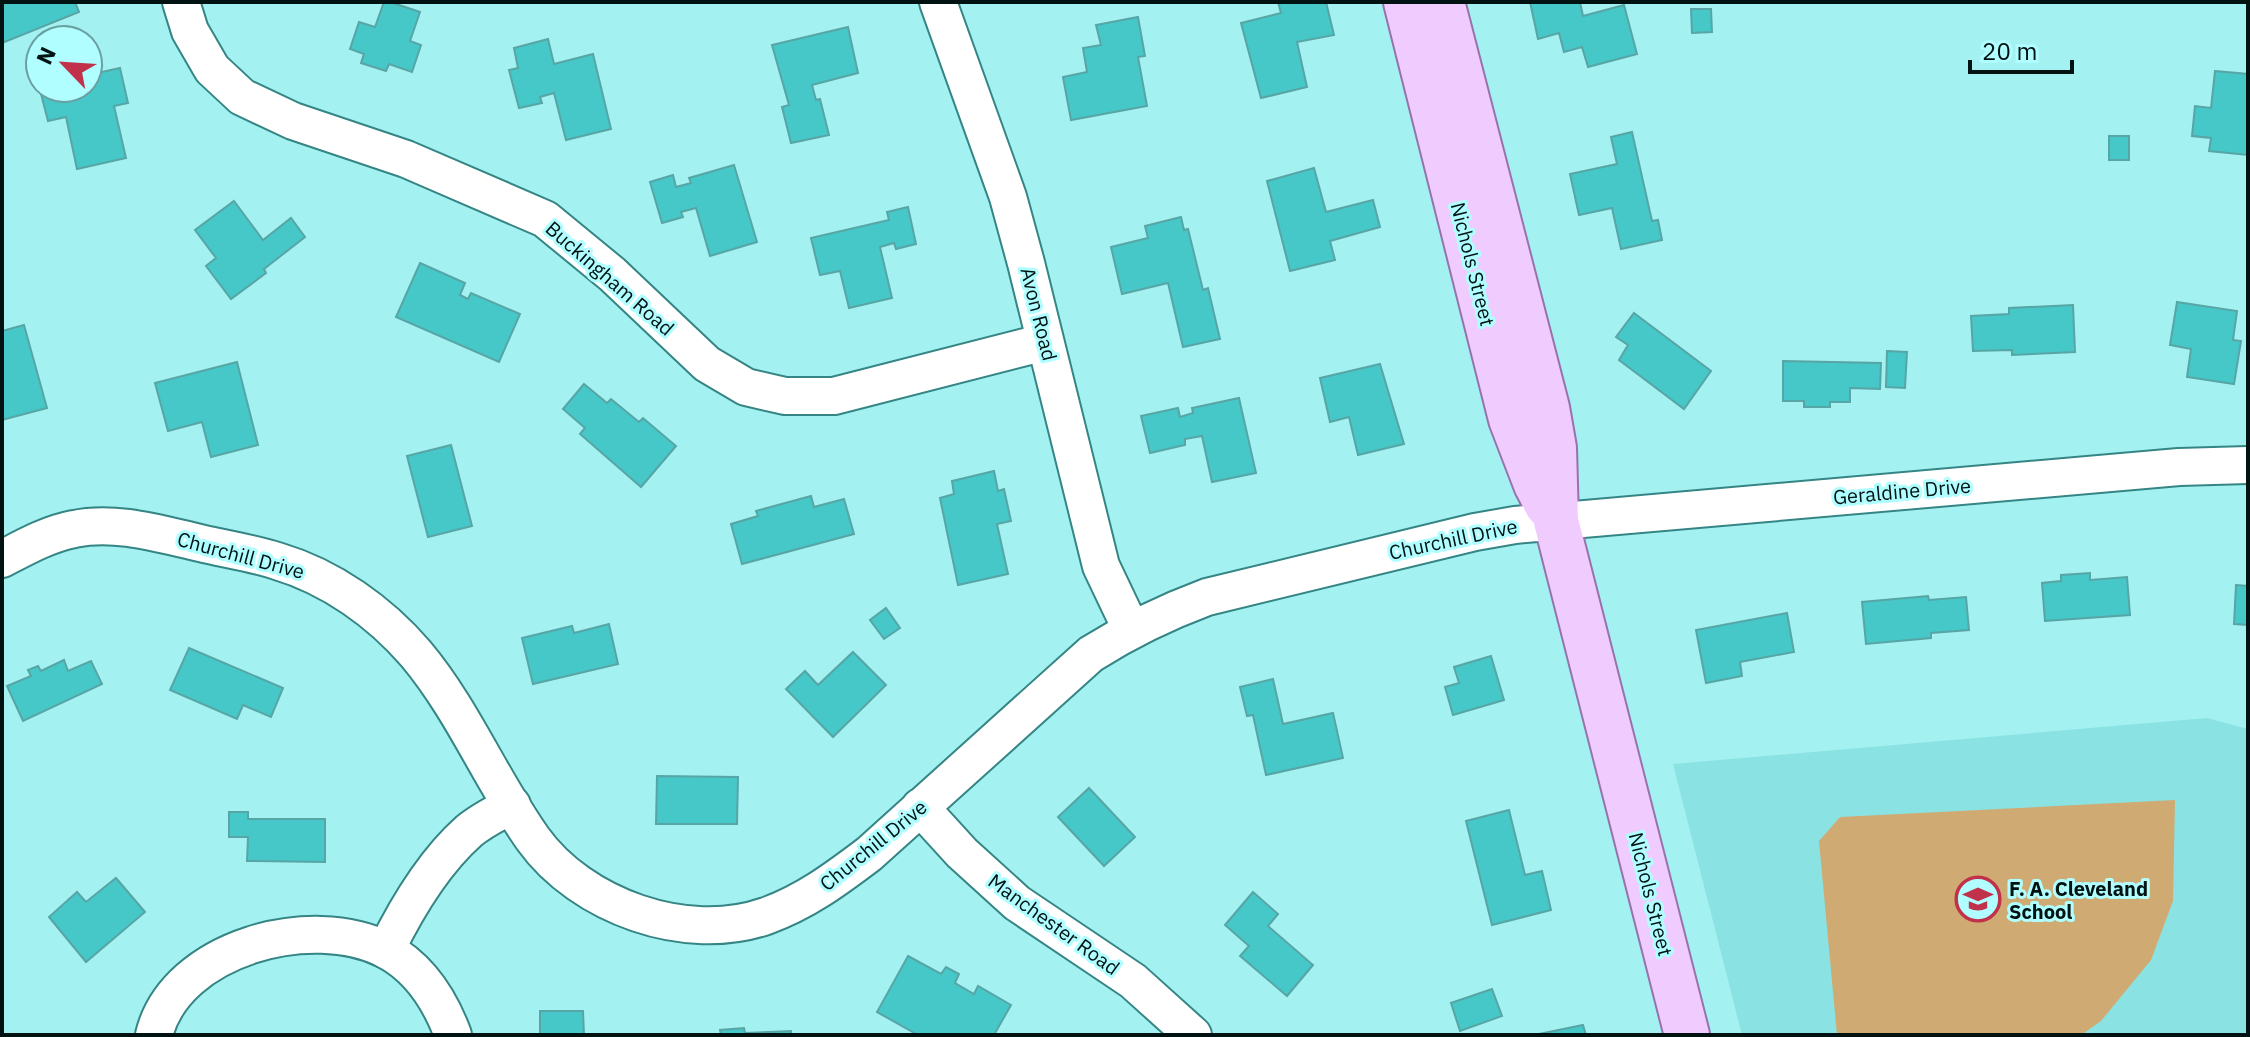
<svg xmlns="http://www.w3.org/2000/svg" width="2250" height="1037" font-family="'IBM Plex Sans',sans-serif">
  <style>
    .built { fill: #8be2e2 }
    .green { fill: #cfaa73 }
    .building { fill: #46c7c8; stroke: #58a5a5; stroke-width: 2 }
    .lines { fill: none; stroke-linecap: round; stroke-linejoin: round }
    .minor-casing { stroke: #368585; stroke-width: 40 }
    .major-casing { stroke: #9674ab; stroke-width: 48 }
    .minor { stroke: #fff; stroke-width: 36 }
    .major { stroke: #f0cbfe; stroke-width: 44 }
    .labels { text-anchor: middle; dominant-baseline: central; stroke-width: 6; stroke-linejoin: round; paint-order: stroke }
    .street-label { font-size: 20px; fill: #001212; stroke: #b0feff }
    .poi-label { font-size: 20px; font-weight: bold; fill: #001212; stroke: #b0feff; text-anchor: start }
  </style>
  <rect width="100%" height="100%" fill="#a3f1f1"/>
  <path class="built" d="M2207,718L2248,729V1035H1742L1673,764Z"/>
  <path class="green" d="M2175,800L2173,901L2151,960L2101,1021L2081,1035H1837L1819,841L1840,817Z"/>
  <g class="building">
    <path d="M2,2H75L79,12L2,43Z"/>
    <path d="M384,2H390L420,12L410,41L421,45L412,72L389,64L386,71L361,63L364,54L350,49L359,22L375,27Z"/>
    <path d="M1278,2H1326L1334,35L1297,42L1307,87L1261,98L1241,23L1281,13Z"/>
    <path d="M1530,2H1580L1583,16L1624,5L1637,54L1588,67L1582,47L1564,52L1559,33L1538,39Z"/>
    <path d="M1691,9H1711L1712,32L1692,33Z"/>
    <path d="M1138,17L1145,56L1138,57L1147,106L1071,120L1063,77L1087,72L1083,48L1101,45L1096,25Z"/>
    <path d="M848,27L858,73L812,85L816,100L820,99L829,135L791,143L782,107L789,105L772,45Z"/>
    <path d="M548,39L554,64L593,54L611,129L566,140L554,93L540,97L542,103L519,108L509,70L518,68L514,48Z"/>
    <path d="M120,68L128,103L114,106L126,158L77,169L66,117L48,121L39,86L40,88H88V75Z"/>
    <path d="M2215,71L2248,74V155L2209,151L2211,138L2192,136L2195,106L2211,108Z"/>
    <path d="M1632,132L1652,221L1658,220L1662,240L1621,249L1612,208L1579,215L1570,174L1617,164L1611,137Z"/>
    <rect x="2109" y="136" width="20" height="24"/>
    <path d="M734,165L757,242L710,256L696,208L681,212L683,217L662,223L650,182L673,175L676,187L691,183L689,178Z"/>
    <path d="M1314,168L1326,212L1373,200L1380,227L1330,241L1335,260L1290,271L1267,181Z"/>
    <path d="M234,201L263,240L291,218L305,237L264,269L266,273L231,299L206,266L216,258L195,230Z"/>
    <path d="M908,207L916,244L896,249L894,243L880,247L892,298L849,308L840,271L820,275L811,238L889,220L887,212Z"/>
    <path d="M1181,217L1184,230L1188,229L1203,290L1208,288L1220,339L1183,347L1168,283L1122,294L1111,247L1148,238L1145,226Z"/>
    <path d="M420,263L465,283L460,295L468,299L471,293L520,314L499,362L396,317Z"/>
    <path d="M2177,302L2237,311L2233,340L2241,341L2234,384L2187,377L2191,349L2170,345Z"/>
    <path d="M2073,305L2075,352L2012,355V350L1973,351L1971,316L2009,314V308Z"/>
    <path d="M1634,313L1711,371L1684,409L1619,360L1628,345L1616,337Z"/>
    <path d="M24,325L47,408L2,420V331Z"/>
    <path d="M1887,351L1907,352L1905,388L1886,387Z"/>
    <path d="M1783,361L1881,363L1880,389L1850,388V402H1830V407H1804V401H1783Z"/>
    <path d="M237,362L258,445L211,457L202,422L168,431L155,383Z"/>
    <path d="M1380,364L1404,444L1358,455L1349,417L1330,422L1320,378Z"/>
    <path d="M584,384L607,403L611,399L639,422L643,418L676,446L641,487L580,434L585,428L563,409Z"/>
    <path d="M1239,398L1256,473L1212,482L1202,436L1185,439V445L1150,453L1141,416L1178,408L1180,417L1193,413L1192,408Z"/>
    <path d="M451,445L472,526L428,537L407,456Z"/>
    <path d="M994,471L998,491L1004,489L1011,521L997,524L1008,574L958,585L940,498L954,494L952,481Z"/>
    <path d="M811,496L814,507L844,499L854,534L742,564L731,524L758,516L756,511Z"/>
    <path d="M2090,573V580L2127,577L2130,615L2045,621L2042,583L2061,581V575Z"/>
    <path d="M2236,585L2248,586V625L2234,624Z"/>
    <path d="M1928,596L1929,600L1966,597L1969,630L1931,633V638L1866,644L1862,602Z"/>
    <path d="M886,608L900,628L884,639L870,620Z"/>
    <path d="M1787,613L1794,652L1740,662L1742,676L1706,683L1696,630Z"/>
    <path d="M609,624L618,664L533,684L522,638L572,626L574,633Z"/>
    <path d="M189,648L283,688L271,717L243,705L237,719L170,690Z"/>
    <path d="M853,652L886,685L833,737L786,689L805,671L818,685Z"/>
    <path d="M1491,656L1504,700L1453,715L1445,687L1459,683L1454,667Z"/>
    <path d="M64,660L68,671L91,661L102,684L23,721L7,686L31,676L28,670L38,666L41,671Z"/>
    <path d="M1273,679L1283,724L1333,713L1343,758L1266,775L1253,715L1247,716L1240,687Z"/>
    <path d="M657,776L738,777L737,824H656Z"/>
    <path d="M1089,788L1135,837L1104,866L1058,817Z"/>
    <path d="M1509,810L1525,875L1542,871L1551,910L1492,925L1466,821Z"/>
    <path d="M229,812H248V819H325V862L247,861L248,837H229Z"/>
    <path d="M116,878L145,912L86,962L49,917L77,892L86,902Z"/>
    <path d="M1253,892L1278,914L1268,926L1313,965L1287,996L1240,956L1249,946L1225,925Z"/>
    <path d="M908,956L941,974L946,967L959,974L955,983L974,994L978,986L1011,1005L994,1035H918L877,1012Z"/>
    <path d="M1492,989L1502,1016L1460,1031L1451,1003Z"/>
    <path d="M540,1011H583L584,1035H540Z"/>
    <path d="M1583,1025L1586,1035L1539,1034Z"/>
    <path d="M744,1028L745,1033L791,1031V1035H721L720,1030Z"/>
  </g>
  <g class="lines">
    <g class="minor-casing">
      <g id="minor">
        <path d="M181,2L190,31L212,69L242,97L293,121L406,159L545,219L612,274L707,364L746,387L785,396H834L1045,342"/>
        <path d="M938,2L1008,197L1026,263L1101,566L1131,629"/>
        <path d="M2,559C25,547 48,534 74,529C115,520 160,534 200,543C225,549 252,553 277,561C331,577 380,612 416,654C463,710 491,780 533,839C581,906 686,944 766,916C805,902 836,879 869,854L1091,654C1129,630 1164,613 1207,597L1475,532L1515,525L2179,467L2248,465"/>
        <path d="M920,807L962,853L1017,903L1133,981L1193,1035"/>
        <path d="M386,950C407,907 433,863 469,831C482,820 497,813 512,805"/>
        <path d="M154,1035C176,947 312,912 386,950C420,968 440,1000 453,1035"/>
      </g>
    </g>
    <g class="major-casing">
      <g id="major">
        <path d="M1406,2L1511,419L1536,484L1547,505"/>
        <path d="M1442,2L1547,408L1554,448L1556,521L1687,1035"/>
      </g>
    </g>
    <use href="#minor" class="minor"/>
    <use href="#major" class="major"/>
  </g>
  <defs>
    <g id="school-ring" transform="scale(2.3)"><circle r="9.5" fill="#b0feff" stroke="#c1314a" stroke-width="1.5"/><path d="M0-5L7-2L0 1L-7-2ZM-4 1L0 2.5L4 1V4Q0 6-4 4Z" fill="#c1314a"/></g>
  </defs>
  <g fill-rule="evenodd">
    <use href="#school-ring" x="1978" y="899"/>
  </g>
  <g class="labels">
    <g class="street-label">
      <text transform="translate(1473 264) rotate(76)">Nichols Street</text>
      <text transform="translate(610 278) rotate(41)">Buckingham Road</text>
      <text transform="translate(1039 314) rotate(76)">Avon Road</text>
      <text transform="translate(1902 491) rotate(-5)">Geraldine Drive</text>
      <text transform="translate(1453 539) rotate(-12)">Churchill Drive</text>
      <text transform="translate(241 555) rotate(15)">Churchill Drive</text>
      <text transform="translate(873 845) rotate(-39)">Churchill Drive</text>
      <text transform="translate(1651 894) rotate(76)">Nichols Street</text>
      <text transform="translate(1054 924) rotate(36)">Manchester Road</text>
    </g>
    <g class="poi-label">
      <text x="2009" y="888">F. A. Cleveland<tspan x="2009" dy="23">School</tspan></text>
    </g>
  </g>
  <rect width="2250" height="1037" fill="none" stroke="#001212" stroke-width="8"/>
  <g transform="translate(64 64) rotate(295)"><circle r="38" fill="#b0feff" stroke="#6aa0a0" stroke-width="2"/>
  <path d="M0-6L14 30L0 20L-14 30Z" fill="#c1314a"/>
  <text y="-12" font-size="22" font-weight="bold" text-anchor="middle" fill="#001212">N</text>
  </g>
  <path d="M1970 60v12h102v-12" fill="none" stroke="#001212" stroke-width="4"/>
  <text x="1982" y="60" font-size="24" fill="#001212" stroke="#b0feff" stroke-width="6" paint-order="stroke">20 m</text>
</svg>
